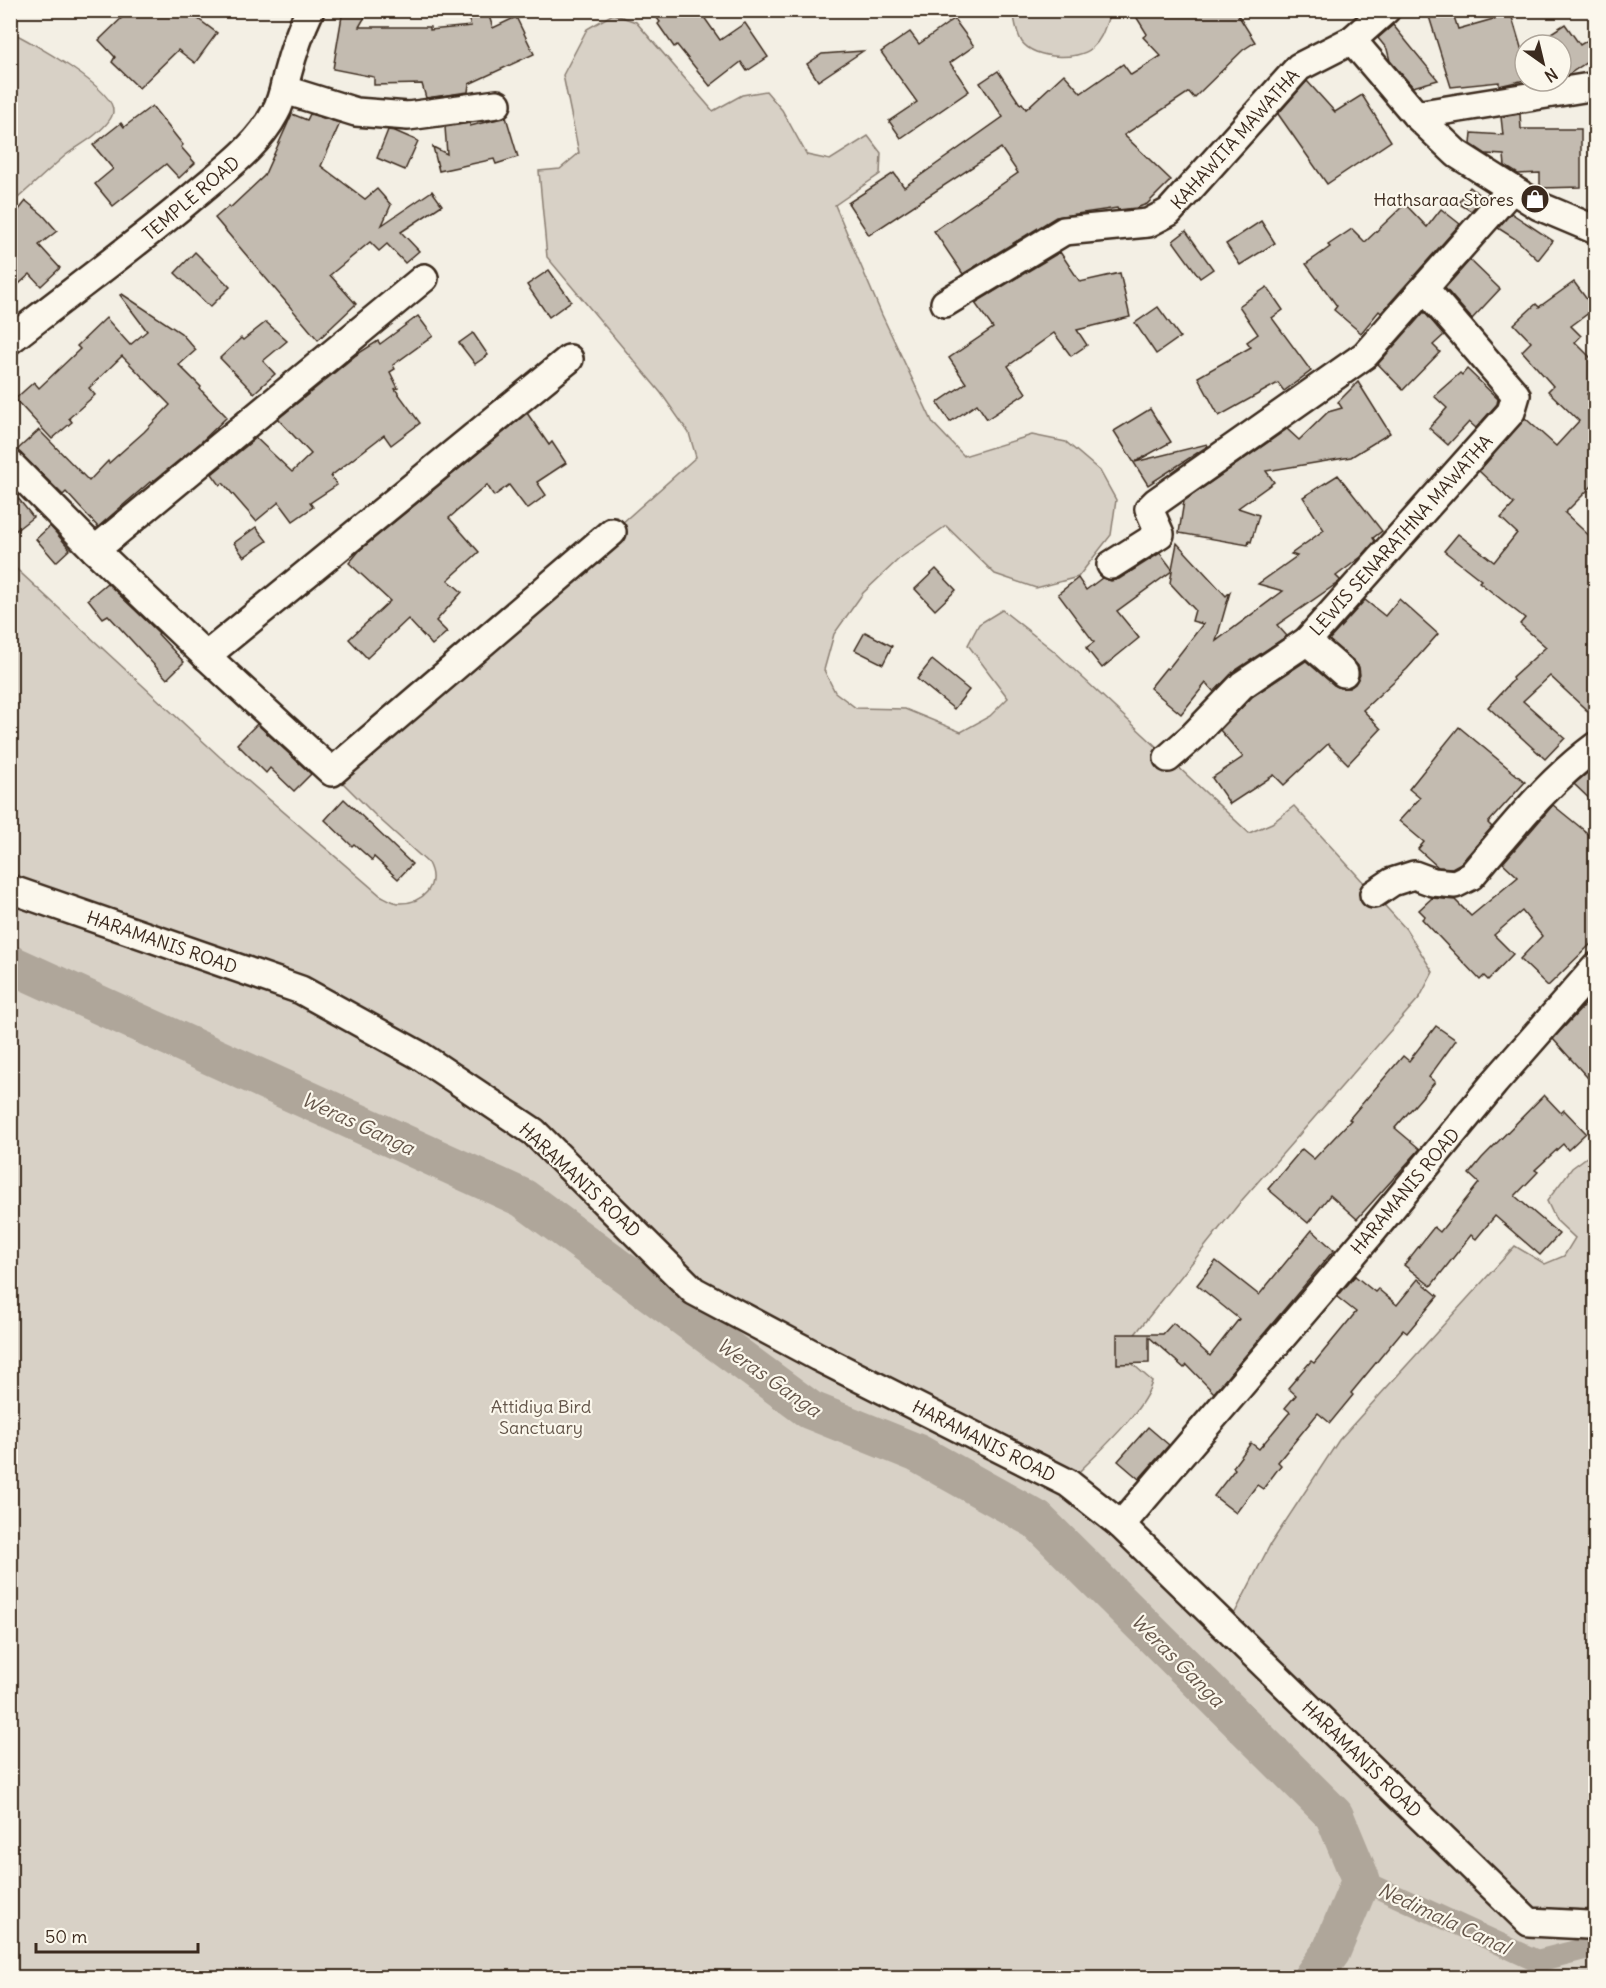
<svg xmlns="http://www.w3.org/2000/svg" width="1606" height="1988" font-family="Delius,sans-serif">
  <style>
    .green { fill: #d8d1c6; stroke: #8a7e72; stroke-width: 1.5 }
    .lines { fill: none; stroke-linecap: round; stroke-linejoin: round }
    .canal { stroke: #afa69a; stroke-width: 22 }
    .river { stroke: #afa69a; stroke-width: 39 }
    .building { fill: #c3bbb0; stroke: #3b2a1e; stroke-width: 1.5 }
    .minor-casing { stroke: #3b2a1e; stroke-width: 32 }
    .minor { stroke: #fbf7ec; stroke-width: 27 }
    .labels { text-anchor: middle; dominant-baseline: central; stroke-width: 4.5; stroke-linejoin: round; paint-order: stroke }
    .street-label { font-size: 18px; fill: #3b2a1e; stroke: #fbf7ec }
    .poi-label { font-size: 18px; fill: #3b2a1e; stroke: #fbf7ec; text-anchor: end }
    .park-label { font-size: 18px; fill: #625448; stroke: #fbf7ec }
    .water-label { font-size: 20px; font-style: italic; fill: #645549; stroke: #fbf7ec }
  </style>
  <rect width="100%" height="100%" fill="#f3efe4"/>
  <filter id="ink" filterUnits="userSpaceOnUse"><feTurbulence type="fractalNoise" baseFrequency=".0167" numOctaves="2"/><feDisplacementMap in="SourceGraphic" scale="12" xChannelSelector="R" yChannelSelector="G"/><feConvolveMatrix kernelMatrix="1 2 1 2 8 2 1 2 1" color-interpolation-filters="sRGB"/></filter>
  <g filter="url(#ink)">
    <g class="green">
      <path d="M1013,11V10L1111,11C1105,24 1104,37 1092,48C1078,61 1034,59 1022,42C1016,33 1015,21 1013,11Z"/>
      <path d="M613,14L636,22L713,111L742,95L766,91L782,110L807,155L830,160L868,136L881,153L880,174L835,205L882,315L933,423L964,456L1032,435L1066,442L1100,471L1116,500L1111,535L1078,577L1036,588L995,574L946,526L900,558L863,593L834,634L824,670L835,692L856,708L905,709L961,732L990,716L1008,698L968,645L979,624L1002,610L1054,651L1249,833L1272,823L1294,806L1406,929L1433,972L1420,997L1242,1200L1120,1353L1152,1381C1146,1411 1091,1459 1068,1483L1227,1628L1270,1545L1339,1440L1515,1246L1545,1264L1564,1256L1575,1238L1556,1220L1547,1201L1572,1168L1595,1151V1977H11L10,563L220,757L380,895C386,898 392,902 398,903C423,904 440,886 428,863L375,815L332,772L612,532L696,457L689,433L661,393L547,257L539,171L560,169L579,153L563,75L587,29Z"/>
      <path d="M11,32C30,41 116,89 113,112C112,120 102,129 96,134C87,142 76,147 66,155C47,171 30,188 11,204Z"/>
    </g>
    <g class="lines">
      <path class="canal" d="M1361,1880L1537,1961L1596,1946"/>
      <path class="river" d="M10,964L523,1198L810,1410L917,1453L1037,1520L1334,1815L1361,1880L1331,1952L1312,1978"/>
    </g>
    <g class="building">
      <path d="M130,10H186L217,33L195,63L178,50L139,88L112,62L115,57L99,40Z"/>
      <path d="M343,10H369L359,27H430V30L471,26L467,15L487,10L493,28L516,17L534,54L469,84L468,92L426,98L422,84L374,85V77L333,69Z"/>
      <path d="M651,10H699L720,40L745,23L768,57L747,71L741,62L710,86L677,45L674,47L658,24L660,22Z"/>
      <path d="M1132,10H1235L1255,42L1243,50L1194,98L1189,92L1124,135L1171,180L1147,204L1136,208L1118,210L1117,208L1056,217L963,274L934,231L1018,173L1001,148L869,235L848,203L894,173L904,187L1003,117L980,83L998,71L1020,104L1022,103L1026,109L1064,74L1081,93L1123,64L1131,75L1161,56L1143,37L1147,34Z"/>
      <path d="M1427,10H1452L1458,29L1511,14L1525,61V80L1499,86V82L1451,87Z"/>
      <path d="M954,19L974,46L950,63L969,91L901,138L889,121L917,102L881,52L910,32L919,44Z"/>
      <path d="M1565,24L1580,45L1596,35V56L1569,74L1561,76V45H1555L1548,35Z"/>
      <path d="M1393,25L1438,80L1413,87L1390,61L1387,49L1378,38Z"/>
      <path d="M863,51L818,81L807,64L822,54Z"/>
      <path d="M1307,81L1335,112L1362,95L1391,141L1327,184L1278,114Z"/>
      <path d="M152,106L183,145L181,147L195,163L179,178L166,164L113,206L95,184L113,169L93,145L121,123L124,127Z"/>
      <path d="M292,114L307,120L310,114L340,123L321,166L365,199L377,189L391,205L382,225L432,191L442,205L401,232L419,251L405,263L387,244L379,251L370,242L330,275L356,304L318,340L215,218L229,206L230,208L264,176Z"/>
      <path d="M1520,114L1521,129H1581V187L1540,188V173L1518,174L1505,166L1504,155L1486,154L1471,144L1472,133L1503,135L1501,117Z"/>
      <path d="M506,117L518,157L496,164L494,159L439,171L433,147L447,154L445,127L470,123V126Z"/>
      <path d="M388,130L395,131L418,141L405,170L377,158Z"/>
      <path d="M1470,187L1483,198L1471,211L1458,203Z"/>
      <path d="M26,201L43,215L57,231L39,245L60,268L41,286L30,274L10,292V221Z"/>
      <path d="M1405,204L1427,227L1441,209L1460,224L1381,313L1379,311L1361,333L1334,310L1337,306L1306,264L1330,247L1328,245L1352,229L1365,242Z"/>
      <path d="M1511,213L1553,241L1538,260L1517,240L1498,228Z"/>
      <path d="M1261,221L1275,243L1240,265L1226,244Z"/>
      <path d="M1186,231L1213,269L1200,278L1173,241Z"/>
      <path d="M195,252L230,287L210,307L175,273Z"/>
      <path d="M1060,252L1080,282L1120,273L1130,317L1077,330L1087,345L1071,356L1054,333L1008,366L1026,393L987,419L977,404L950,422L937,403L966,383L949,358L993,328L975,303Z"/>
      <path d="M1470,260L1500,289L1472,319L1445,288Z"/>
      <path d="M549,270L571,301L549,317L527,285Z"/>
      <path d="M1574,282L1594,309L1571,326L1581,336L1575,342L1596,363V385L1587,394L1596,402V482L1565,513L1596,542V719L1550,676L1523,701L1565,738L1545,759L1488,707L1513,680L1512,678L1546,647L1520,624L1525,618L1479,582L1481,580L1444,551L1458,534L1494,562L1517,533L1501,518L1514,504L1479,471L1525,418L1556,446L1579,421L1548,391L1553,386L1522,351L1531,342L1514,324L1536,304L1539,307Z"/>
      <path d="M1267,287L1283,310L1272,318L1311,371L1284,391L1278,383L1219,416L1198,377L1251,347L1247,342L1258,334L1239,306Z"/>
      <path d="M122,294L181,333L196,350L179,365L201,387L200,389L227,417L199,444L151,483L150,482L98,527L66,492L63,495L17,450L39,430L89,481L108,461L109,463L144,432L170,405L122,356L89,388L95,395L69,418L72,422L52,439L15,399L34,382L39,388L80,349L77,346L106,318L130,345L147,331L120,295Z"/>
      <path d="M1158,307L1180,337L1156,354L1135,323Z"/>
      <path d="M1424,312L1444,335L1433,345L1440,352L1403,390L1378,364Z"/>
      <path d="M418,316L433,336L393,365L395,369L390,372L398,388L395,389L420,423L391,445L384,435L331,476L337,485L310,503L313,507L293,521L279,502L256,521L223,483L220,485L212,474L256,438L292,472L311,454L278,419L356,355L378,341L380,344Z"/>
      <path d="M266,322L287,341L263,361L275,374L254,393L220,358L241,338L243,340Z"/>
      <path d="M473,333L488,355L475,364L459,343Z"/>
      <path d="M1467,369L1498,399L1497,404L1476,428L1469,422L1448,445L1429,428L1447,408L1434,396L1460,373L1462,375Z"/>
      <path d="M1358,382L1390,433L1351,457L1266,471L1274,482L1238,508L1259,515L1251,542L1249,541L1248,545L1179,533L1184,501L1287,429L1299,440L1328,412L1342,408L1338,402Z"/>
      <path d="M1150,409L1171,442L1135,462L1207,444L1208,446L1148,485L1114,431Z"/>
      <path d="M527,413L549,445L552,442L566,463L537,482L546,495L527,509L509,485L494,496L487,485L449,518L479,552L448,580L462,592L436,621L447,632L432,645L408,619L367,658L349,639L390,601L349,563L360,550Z"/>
      <path d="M1338,475L1382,531L1373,538L1375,541L1361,557L1336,576L1340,580L1339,582L1277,625L1287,636L1233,672L1214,692L1206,683L1181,714L1150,688L1166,668L1168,669L1203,624L1192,621L1195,610L1170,583L1172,571L1117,611L1139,638L1102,668L1086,648L1094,642L1058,594L1078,578L1086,590L1102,578L1111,581L1119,579L1160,553L1172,569L1177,543L1226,596L1230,592L1216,641L1283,591L1258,584L1297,556L1291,554L1324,530L1303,497Z"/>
      <path d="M10,487L19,495L17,497L33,517L10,535Z"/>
      <path d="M50,526L70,549L56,562L36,539Z"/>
      <path d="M256,527L267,541L244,557L234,543Z"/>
      <path d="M936,569L956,590L935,610L915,589Z"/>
      <path d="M107,583L159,633L158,634L184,662L167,679L108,615L103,618L88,599Z"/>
      <path d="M1399,599L1438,634L1407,669L1363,710L1381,729L1348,764L1328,744L1284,785L1274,775L1230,804L1212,778L1243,757L1220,730L1252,697L1306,661L1334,685L1340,688H1349L1355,684L1360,675L1359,667L1354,661L1329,640L1365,600L1385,616Z"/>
      <path d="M865,632L892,646L883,664L855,650Z"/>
      <path d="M932,660L969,690L954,709L917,679Z"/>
      <path d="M257,724L311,774L294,791L270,768L266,773L237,744Z"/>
      <path d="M1459,727L1525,782L1488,823L1492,827L1461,863L1452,868L1438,867L1418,849L1424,842L1399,821L1420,798L1409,789Z"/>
      <path d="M1596,766V805L1574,784Z"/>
      <path d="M344,799L412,864L398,879L374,857L372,860L354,844L352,846L325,820Z"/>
      <path d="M1553,805L1596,840V939L1548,986L1520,959L1542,936L1522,911L1494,935L1513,954L1488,980L1484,976L1480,980L1422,919L1425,916L1419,910L1432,898L1455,900L1471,916L1518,877L1503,863Z"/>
      <path d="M1596,993V1028L1587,1036L1596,1045V1087L1553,1039Z"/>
      <path d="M1436,1026L1456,1040L1429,1077L1435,1082L1395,1128L1420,1149L1357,1219L1330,1195L1308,1223L1268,1189L1302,1149L1314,1159L1351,1120L1349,1119L1403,1056L1409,1061Z"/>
      <path d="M1544,1095L1561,1113L1564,1110L1586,1133L1568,1150L1563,1144L1535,1170L1538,1172L1515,1196L1559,1234L1540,1255L1495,1216L1476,1239L1471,1235L1431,1286L1404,1265L1434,1227L1440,1232L1479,1183L1469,1174L1482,1158Z"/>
      <path d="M1312,1230L1334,1250L1214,1393L1187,1365L1184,1368L1149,1337V1363L1117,1364V1334H1163L1173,1323L1210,1356L1239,1319L1197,1285L1216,1261L1259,1295Z"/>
      <path d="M1355,1276L1375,1292L1378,1289L1397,1305L1418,1279L1438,1296L1407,1333L1403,1330L1351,1393L1353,1395L1330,1423L1318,1413L1278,1462L1281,1465L1263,1489L1257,1485L1236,1513L1214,1496L1235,1469L1233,1467L1251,1443L1259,1449L1290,1412L1285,1408L1296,1395L1288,1388L1311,1361L1314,1363L1356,1312L1337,1297Z"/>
      <path d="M1148,1427L1169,1445L1139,1479L1118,1461Z"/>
    </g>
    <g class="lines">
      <g class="minor-casing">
        <g id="minor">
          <path d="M1352,40L1416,115L1457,154L1539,206L1596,230"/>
          <path d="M285,90L356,112L408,116L497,104"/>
          <path d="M1416,115L1596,86"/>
          <path d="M945,303L1064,231L1148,223L1169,212L1299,67L1352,40L1386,10"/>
          <path d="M10,340C72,291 136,245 196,194C225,169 257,147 275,113C282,101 284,88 287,75C293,52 300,31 310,10"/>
          <path d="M10,464L95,550L206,656L332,772L612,532"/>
          <path d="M95,550L424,278"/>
          <path d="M1111,565L1160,534L1149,509L1156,502L1365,355L1512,189"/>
          <path d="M1307,641L1344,673"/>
          <path d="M206,656L569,359"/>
          <path d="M1168,758L1192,737L1242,685L1307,641L1511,412L1516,395L1425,289"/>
          <path d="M10,889L301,990L419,1055L534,1132L694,1291L818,1357L1068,1483L1121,1525L1371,1233L1495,1082L1596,967"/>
          <path d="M1374,894L1392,882L1414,875L1433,882L1455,884L1471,876C1510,830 1547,782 1596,746"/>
          <path d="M1121,1525L1529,1922L1588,1925L1596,1923"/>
        </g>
      </g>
      <use href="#minor" class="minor"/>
    </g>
  </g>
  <defs>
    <g id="shop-disc" transform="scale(1.5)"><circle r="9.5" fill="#3b2a1e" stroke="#fbf7ec"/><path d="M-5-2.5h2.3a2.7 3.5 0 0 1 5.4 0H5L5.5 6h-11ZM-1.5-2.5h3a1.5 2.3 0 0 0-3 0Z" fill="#fff"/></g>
  </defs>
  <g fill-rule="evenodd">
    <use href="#shop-disc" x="1535" y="199"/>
  </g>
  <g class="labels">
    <g class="street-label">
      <text transform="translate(1235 139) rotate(-48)">KAHAWITA MAWATHA</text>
      <text transform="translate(191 198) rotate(-40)">TEMPLE ROAD</text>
      <text transform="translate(1401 535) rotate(-48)">LEWIS SENARATHNA MAWATHA</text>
      <text transform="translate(162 942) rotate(19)">HARAMANIS ROAD</text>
      <text transform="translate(580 1180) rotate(43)">HARAMANIS ROAD</text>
      <text transform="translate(1405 1191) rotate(-50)">HARAMANIS ROAD</text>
      <text transform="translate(984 1441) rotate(27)">HARAMANIS ROAD</text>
      <text transform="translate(1362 1759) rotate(44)">HARAMANIS ROAD</text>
    </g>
    <g class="poi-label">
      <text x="1514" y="199">Hathsaraa Stores</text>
    </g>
    <g class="park-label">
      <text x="541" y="1406">Attidiya Bird<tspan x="541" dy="21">Sanctuary</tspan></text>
    </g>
    <g class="water-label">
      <text transform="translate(358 1123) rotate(25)">Weras Ganga</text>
      <text transform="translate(769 1377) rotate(35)">Weras Ganga</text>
      <text transform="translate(1178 1660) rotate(45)">Weras Ganga</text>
      <text transform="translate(1444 1918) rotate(25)">Nedimala Canal</text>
    </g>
  </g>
  <rect width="1606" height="1988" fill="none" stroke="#fbf7ec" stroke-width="36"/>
  <rect x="18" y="18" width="1570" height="1952" fill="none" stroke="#3b2a1e" stroke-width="2" filter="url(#ink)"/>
  <g transform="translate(1543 63) rotate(146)"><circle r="28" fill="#fbf7ec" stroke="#aea59a" stroke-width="1.5"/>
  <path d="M0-4.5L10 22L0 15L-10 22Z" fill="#3b2a1e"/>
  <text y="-9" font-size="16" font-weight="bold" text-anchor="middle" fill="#3b2a1e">N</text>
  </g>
  <path d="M36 1943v9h162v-9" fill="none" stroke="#3b2a1e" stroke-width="3"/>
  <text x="45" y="1943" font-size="18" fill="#3b2a1e" stroke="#fbf7ec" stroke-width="4.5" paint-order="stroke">50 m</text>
</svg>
